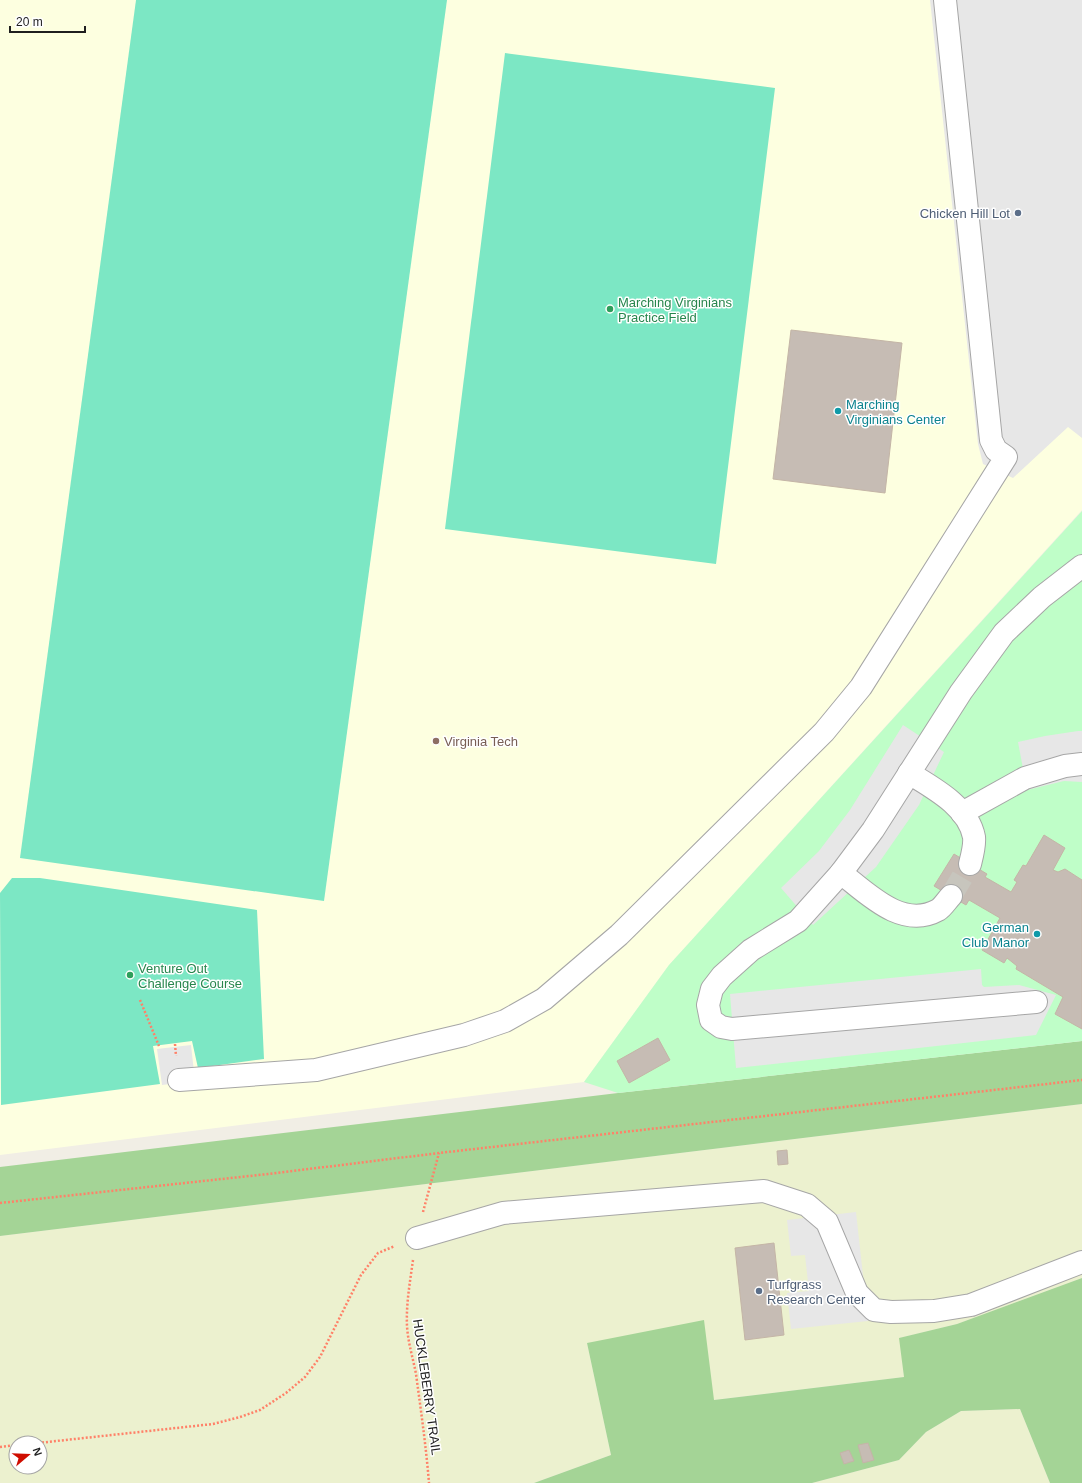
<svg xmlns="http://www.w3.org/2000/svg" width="1082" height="1483" font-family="Arial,sans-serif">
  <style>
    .education { fill: #fdffe0 }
    .farmland { fill: #ecf1cf; fill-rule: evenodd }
    .forest { fill: #a4d496 }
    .park { fill: #bffec8 }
    .pitch { fill: #7ce7c4 }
    .parking { fill: #e7e7e7 }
    .building { fill: #c6bcb4; stroke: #c4b5a6 }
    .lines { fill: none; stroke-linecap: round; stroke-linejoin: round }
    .minor-tunnel { stroke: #c7c5bd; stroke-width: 22; stroke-dasharray: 22 11; stroke-linecap: butt }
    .minor-casing { stroke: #a6a6a6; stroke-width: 24 }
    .path { stroke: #ff8168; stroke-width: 2.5; stroke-dasharray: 2 2; stroke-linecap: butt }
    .minor { stroke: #fff; stroke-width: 22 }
    .service-dot { fill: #5c6f8a; stroke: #fff; stroke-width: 1.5 }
    .leisure-dot { fill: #2e9e5b; stroke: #fff; stroke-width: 1.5 }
    .culture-dot { fill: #0f9aa8; stroke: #fff; stroke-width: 1.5 }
    .education-dot { fill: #8d6e63; stroke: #fff; stroke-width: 1.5 }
    .labels { text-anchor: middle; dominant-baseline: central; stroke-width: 3; stroke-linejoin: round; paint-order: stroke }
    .service-label { font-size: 13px; fill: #4e5e75; stroke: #fff; text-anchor: end }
    .leisure-label { font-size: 13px; fill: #27864d; stroke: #fff; text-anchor: start }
    .culture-label { font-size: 13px; fill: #0d838f; stroke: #fff; text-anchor: start }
    .education-label { font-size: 13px; fill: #785e54; stroke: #fff; text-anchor: start }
    .street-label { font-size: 13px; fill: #1f1f1f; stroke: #fff }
  </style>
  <rect width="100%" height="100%" fill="#f1eee5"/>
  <path class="education" d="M0,0H1082V510L669,965L584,1082L0,1155Z"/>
  <g class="farmland">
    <path d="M1082,1104V1278L957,1324L900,1338L904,1377L714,1400L587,1343L611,1455L534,1483H0V1236ZM16,1443H40V1467H16Z"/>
    <path d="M1020,1409L1050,1483H812L899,1460L926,1432L961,1411Z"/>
  </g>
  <g class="forest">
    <path d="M1082,1041V1104L0,1236V1167L618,1093Z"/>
    <path d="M1082,1278V1483H1050L1020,1409L961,1411L926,1432L899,1460L812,1483H534L611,1455L587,1343L704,1320L714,1400L904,1377L899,1338L957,1324Z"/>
  </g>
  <path class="park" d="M1082,511V1041L618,1093L584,1082L669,965Z"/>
  <g class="pitch">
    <path d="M136,0H447L324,901L20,858Z"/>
    <path d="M505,53L775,88L716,564L445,529Z"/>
    <path d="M12,878H40L257,910L264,1059L198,1068L192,1041L153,1046L160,1084L1,1105L0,893Z"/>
  </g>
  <g class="parking">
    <path d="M930,0H1082V438L1068,427L1013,478L983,464L978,444Z"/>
    <path d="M903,725L944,752L919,805L876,867L813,925L781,888L819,851L850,810Z"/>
    <path d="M1078,731H1082V782L1064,781L1027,790L1018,742L1045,736Z"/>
    <path d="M981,969L982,985L984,987L1019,985L1056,995L1036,1035L736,1068L730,994Z"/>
    <path d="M191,1045L195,1081L162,1085L157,1049Z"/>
    <path d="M856,1212L868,1321L791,1329L787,1293L809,1291L805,1255L791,1256L787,1220Z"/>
  </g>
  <g class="building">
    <path d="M791,330L902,343L885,493L773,479Z"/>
    <path d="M1044,835L1065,848L1053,870L1058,872L1065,869L1082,880V1029L1055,1014L1063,997L1016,969L1017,966L1007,958L1004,963L982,950L1000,918L969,900L966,905L934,886L954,854L987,874L985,877L1011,892L1017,882L1014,880L1023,865L1026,866Z"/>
    <path d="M658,1038L670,1060L629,1083L617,1061Z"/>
    <path d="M787,1150L788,1164L778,1165L777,1151Z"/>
    <path d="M774,1243L784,1335L745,1340L735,1248Z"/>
    <path d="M868,1443L874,1460L863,1463L858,1445Z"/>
    <path d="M849,1450L854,1461L844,1464L840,1453Z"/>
  </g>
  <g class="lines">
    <path class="minor-tunnel" d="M951,896L970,864"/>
    <g class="minor-casing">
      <g id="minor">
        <path d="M909,773C933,788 968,806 974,837C975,845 972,856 970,864"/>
        <path d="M962,813L1025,778L1065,766L1082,764"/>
        <path d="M841,873C867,893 902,930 938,910C943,907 947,900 951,896"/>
        <path d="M1036,1002L732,1029L721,1027L711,1020L708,1005L712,989L722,976L751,950L798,921L841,873L873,830L961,692L1004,633L1042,597L1082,566"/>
        <path d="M179,1080L316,1070L464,1035L505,1021L544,999L619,935L824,732L861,687L1006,457L996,450L991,440L945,0"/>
        <path d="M417,1238L503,1213L764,1191L807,1205L827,1222L857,1293L874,1310L891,1312L934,1311L971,1305L1082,1262"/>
      </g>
    </g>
    <g class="path">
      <path d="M140,1000L159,1046"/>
      <path d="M175,1044L176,1056"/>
      <path d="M0,1203L268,1174L439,1153L1082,1080"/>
      <path d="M423,1212L439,1153"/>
      <path d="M413,1260C410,1282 406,1304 407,1326C408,1343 413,1358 416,1374C421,1411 426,1446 429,1483"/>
      <path d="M38,1443L213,1424L240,1417L260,1410L286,1393L305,1377L320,1357L361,1275L378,1253L395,1246"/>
      <path d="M0,1447L16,1445"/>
    </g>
    <use href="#minor" class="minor"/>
  </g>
  <g class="service-dot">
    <circle cx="1018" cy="213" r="4"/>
    <circle cx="759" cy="1291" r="4"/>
  </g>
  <g class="leisure-dot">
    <circle cx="610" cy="309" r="4"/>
    <circle cx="130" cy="975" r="4"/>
  </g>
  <g class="culture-dot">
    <circle cx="838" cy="411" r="4"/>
    <circle cx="1037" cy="934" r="4"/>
  </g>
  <circle class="education-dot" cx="436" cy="741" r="4"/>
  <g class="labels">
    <g class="service-label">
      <text x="1010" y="213">Chicken Hill Lot</text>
      <text x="767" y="1284" text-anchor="start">Turfgrass<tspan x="767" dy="15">Research Center</tspan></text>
    </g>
    <g class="leisure-label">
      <text x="618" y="302">Marching Virginians<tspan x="618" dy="15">Practice Field</tspan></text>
      <text x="138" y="968">Venture Out<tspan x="138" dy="15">Challenge Course</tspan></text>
    </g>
    <g class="culture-label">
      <text x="846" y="404">Marching<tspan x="846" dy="15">Virginians Center</tspan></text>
      <text x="1029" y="927" text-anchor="end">German<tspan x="1029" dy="15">Club Manor</tspan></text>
    </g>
    <g class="education-label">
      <text x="444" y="741">Virginia Tech</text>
    </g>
    <g class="street-label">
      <text transform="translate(427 1387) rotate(82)">HUCKLEBERRY TRAIL</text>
    </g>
  </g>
  <g transform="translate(28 1455) rotate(71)"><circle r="19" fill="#ffffff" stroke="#a5a5a5"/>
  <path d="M0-3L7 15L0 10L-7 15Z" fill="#cf0d00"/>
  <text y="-6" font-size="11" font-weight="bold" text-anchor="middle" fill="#1f1f1f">N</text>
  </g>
  <path d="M10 26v6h75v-6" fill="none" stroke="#1f1f1f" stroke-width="2"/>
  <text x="16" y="26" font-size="12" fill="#1f1f1f" stroke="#ffffff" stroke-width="3" paint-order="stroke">20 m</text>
</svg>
